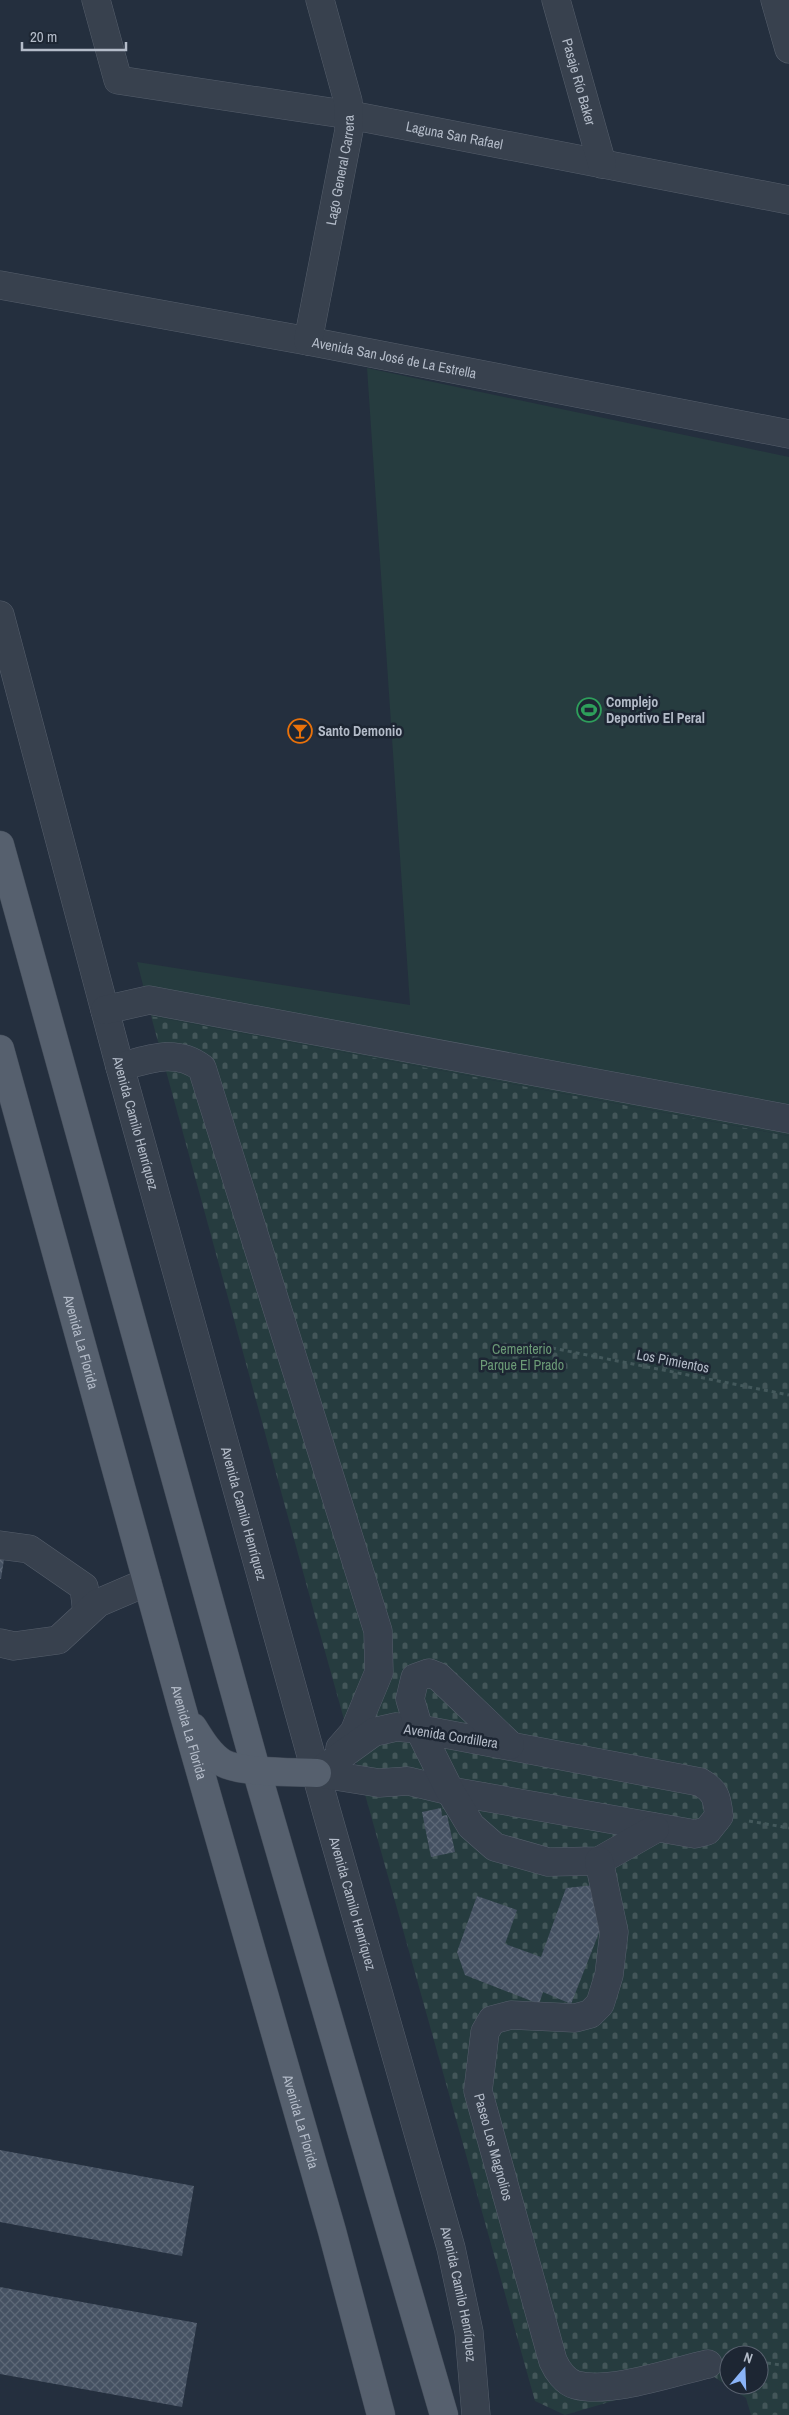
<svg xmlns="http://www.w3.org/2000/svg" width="789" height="2415" font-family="'Archivo Narrow',sans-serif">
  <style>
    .cemetery { fill: url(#cemetery-stones); fill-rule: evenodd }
    .garden { fill: #263c3f }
    .building { fill: url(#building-cross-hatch) }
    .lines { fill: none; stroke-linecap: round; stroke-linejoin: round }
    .minor-casing { stroke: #565f6c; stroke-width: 29 }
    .major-casing { stroke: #414a57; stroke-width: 29 }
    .path { stroke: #44595c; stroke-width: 3; stroke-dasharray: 4 4; stroke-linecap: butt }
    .minor { stroke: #38414e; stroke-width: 28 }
    .major { stroke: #56606e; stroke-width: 28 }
    .labels { text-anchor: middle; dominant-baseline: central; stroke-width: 5; stroke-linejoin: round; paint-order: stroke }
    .street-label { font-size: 14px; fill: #b4bcc9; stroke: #1d2633 }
    .poi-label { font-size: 14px; font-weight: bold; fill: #b4bcc9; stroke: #1d2633; text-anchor: start }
    .park-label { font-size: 14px; fill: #6b9a76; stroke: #1d2633 }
  </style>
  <defs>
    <pattern id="cemetery-stones" width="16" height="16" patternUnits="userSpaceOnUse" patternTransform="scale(1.25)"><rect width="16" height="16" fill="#263c3f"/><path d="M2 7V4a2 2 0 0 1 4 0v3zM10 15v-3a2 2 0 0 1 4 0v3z" fill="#435659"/></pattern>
    <pattern id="building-cross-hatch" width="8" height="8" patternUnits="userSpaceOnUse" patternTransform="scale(1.25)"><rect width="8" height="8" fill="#455162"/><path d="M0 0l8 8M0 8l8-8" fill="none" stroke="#5d6877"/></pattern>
  </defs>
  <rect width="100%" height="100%" fill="#242f3e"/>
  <path class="cemetery" d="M151,1016L789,1136V2415H751L746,2398L708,2373L565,2415L535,2401L317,1623ZM729,2355H759V2385H729Z"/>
  <path class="garden" d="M367,368L789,457V1136L151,1016L137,962L410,1005Z"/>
  <g class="building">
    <path d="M0,1552L5,1553L1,1579H0Z"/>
    <path d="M441,1808L442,1816L447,1815L455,1852L431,1857L422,1812Z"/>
    <path d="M595,1885L604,1920L571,2004L543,1992L539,2004L465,1975L457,1952L477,1896L517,1910L505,1944L541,1957L566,1888Z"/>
    <path d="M0,2150L194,2186L182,2256L0,2222Z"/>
    <path d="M0,2287L197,2323L182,2407L0,2374Z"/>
  </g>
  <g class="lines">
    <g class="minor-casing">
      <g id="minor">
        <path id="s1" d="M96,0L118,80L350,115L789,200"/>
        <path id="s2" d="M556,0L602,164"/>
        <path d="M775,0L789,49"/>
        <path id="s3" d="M0,285L308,341L789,434"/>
        <path id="s4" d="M308,341L349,130L348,101L320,0"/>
        <path id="s5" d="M0,615L120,1067L327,1813L451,2248L469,2332L476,2415"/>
        <path d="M105,1010L149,1000L789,1119"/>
        <path d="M120,1067C149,1059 176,1048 202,1068L378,1631L379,1672L354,1732L340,1748"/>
        <path d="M0,1545L29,1549L84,1587L87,1613"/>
        <path d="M0,1643L14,1646L58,1640L98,1603L147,1582"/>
        <path d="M396,1727L419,1729L700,1782C716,1791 717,1798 719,1816L707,1831L695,1834L450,1791L408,1781L379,1783L317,1773L374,1732Z"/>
        <path d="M510,1745L439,1677L429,1673L415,1678L410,1699L419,1729L450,1791L471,1826L495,1847L548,1862L599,1861L655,1829"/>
        <path id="s6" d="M599,1861L614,1932L609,1975L600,2004L590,2014L575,2018L511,2015L492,2020L485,2032L478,2091L553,2361C557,2370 565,2382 576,2385C611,2394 672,2372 708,2364"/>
      </g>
    </g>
    <g class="major-casing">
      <g id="major">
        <path d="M0,845L256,1769L444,2415"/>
        <path id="s7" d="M0,1049L182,1708L332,2231L381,2415"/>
        <path d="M193,1727C201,1740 210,1755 223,1763C241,1773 294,1772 317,1773"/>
      </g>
    </g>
    <g class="path">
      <path d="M552,1348L789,1395"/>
      <path d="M749,1821L789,1828"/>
      <path d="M759,2362L789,2366"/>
    </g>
    <use href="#minor" class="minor"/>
    <use href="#major" class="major"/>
  </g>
  <defs>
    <g id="stadium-ring" transform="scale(1.25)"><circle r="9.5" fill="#1d2633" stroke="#2e9e5b" stroke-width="1.5"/><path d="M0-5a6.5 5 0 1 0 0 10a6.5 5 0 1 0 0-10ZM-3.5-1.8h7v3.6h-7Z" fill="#2e9e5b"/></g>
    <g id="bar-ring" transform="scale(1.25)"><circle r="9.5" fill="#1d2633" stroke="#e8710a" stroke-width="1.5"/><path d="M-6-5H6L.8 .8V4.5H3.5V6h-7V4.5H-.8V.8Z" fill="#e8710a"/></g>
  </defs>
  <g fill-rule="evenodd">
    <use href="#stadium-ring" x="589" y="710"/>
    <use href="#bar-ring" x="300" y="731"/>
  </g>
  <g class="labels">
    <g class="street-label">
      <text stroke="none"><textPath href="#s2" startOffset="85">Pasaje Río Baker</textPath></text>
      <text stroke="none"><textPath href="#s1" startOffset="424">Laguna San Rafael</textPath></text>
      <text stroke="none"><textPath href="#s4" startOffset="174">Lago General Carrera</textPath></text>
      <text stroke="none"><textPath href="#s3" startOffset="401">Avenida San José de La Estrella</textPath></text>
      <text stroke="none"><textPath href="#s5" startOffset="526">Avenida Camilo Henríquez</textPath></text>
      <text stroke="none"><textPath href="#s7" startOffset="304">Avenida La Florida</textPath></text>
      <text transform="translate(673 1361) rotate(11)">Los Pimientos</text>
      <text stroke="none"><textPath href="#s5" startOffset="931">Avenida Camilo Henríquez</textPath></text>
      <text stroke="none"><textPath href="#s7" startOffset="709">Avenida La Florida</textPath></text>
      <text transform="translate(451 1736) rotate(9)">Avenida Cordillera</text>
      <text stroke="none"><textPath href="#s5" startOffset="1336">Avenida Camilo Henríquez</textPath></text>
      <text stroke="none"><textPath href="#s7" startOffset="1114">Avenida La Florida</textPath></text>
      <text stroke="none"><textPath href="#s6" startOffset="391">Paseo Los Magnolios</textPath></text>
      <text stroke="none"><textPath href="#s5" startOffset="1741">Avenida Camilo Henríquez</textPath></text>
    </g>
    <g class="poi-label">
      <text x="606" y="702">Complejo<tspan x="606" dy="16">Deportivo El Peral</tspan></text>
      <text x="318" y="731">Santo Demonio</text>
    </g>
    <g class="park-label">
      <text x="522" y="1349">Cementerio<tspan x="522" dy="16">Parque El Prado</tspan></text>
    </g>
  </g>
  <g transform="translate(744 2370) rotate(19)"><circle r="24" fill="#1d2633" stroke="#59626f"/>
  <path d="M0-4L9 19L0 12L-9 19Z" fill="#8ab4f8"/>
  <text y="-8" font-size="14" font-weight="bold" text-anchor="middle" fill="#b4bcc9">N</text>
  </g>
  <path d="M22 42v8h104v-8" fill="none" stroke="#b4bcc9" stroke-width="2.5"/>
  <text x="30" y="42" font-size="15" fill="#b4bcc9" stroke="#1d2633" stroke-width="4" paint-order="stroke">20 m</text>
</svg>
